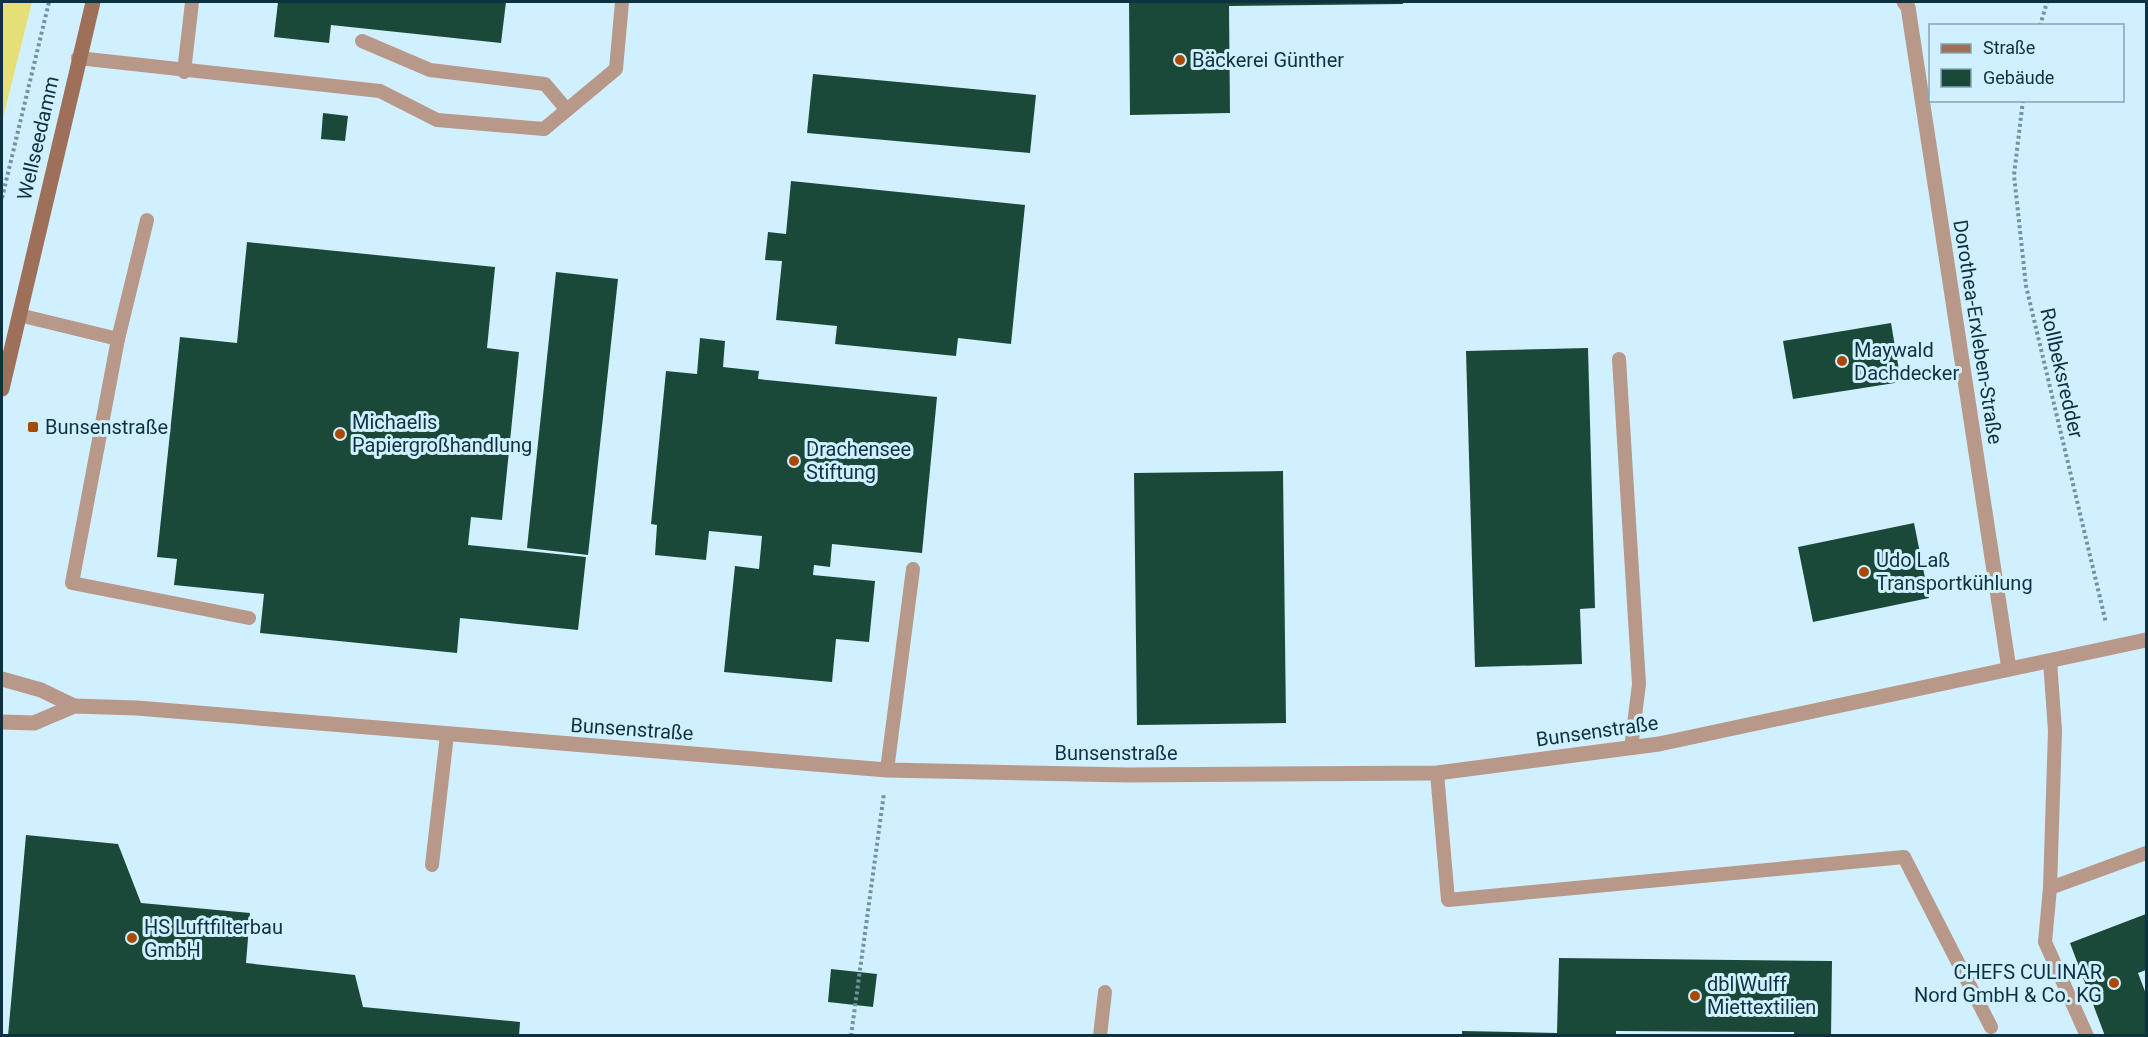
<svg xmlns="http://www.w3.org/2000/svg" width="2148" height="1037" font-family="Roboto,sans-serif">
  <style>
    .green { fill: #e4e077 }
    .building { fill: #1b4939 }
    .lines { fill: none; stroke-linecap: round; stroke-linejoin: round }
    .path { stroke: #7093a1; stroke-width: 4; stroke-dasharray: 3 3; stroke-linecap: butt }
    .lane { stroke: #b89889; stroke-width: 14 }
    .street { stroke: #b89889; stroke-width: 15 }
    .secondary { stroke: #9e705a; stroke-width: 15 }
    .poi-dot { fill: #aa4903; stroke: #d0f0ff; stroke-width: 2 }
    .labels { text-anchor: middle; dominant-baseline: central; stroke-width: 6; stroke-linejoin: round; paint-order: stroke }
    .poi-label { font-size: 20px; fill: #0c3240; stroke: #d0f0ff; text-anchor: start }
    .street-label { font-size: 20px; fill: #0c3240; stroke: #d0f0ff }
  </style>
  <rect width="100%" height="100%" fill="#d0f0ff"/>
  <path class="green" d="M2,2H32L2,122Z"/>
  <g class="building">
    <path d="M278,2H506L501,43L331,25L329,43L274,37Z"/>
    <path d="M1129,2H1403V4L1229,6L1230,113L1130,115Z"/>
    <path d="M813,74L1036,95L1030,153L807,133Z"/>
    <path d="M323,113L348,116L345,141L321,139Z"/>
    <path d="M791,181L1025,205L1011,344L958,338L956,356L835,344L837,326L776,320L782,261L765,260L768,232L786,234Z"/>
    <path d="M247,242L495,267L487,348L519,352L502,520L471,517L468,545L586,557L578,630L460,618L457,653L260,633L264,594L174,585L177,559L157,557L180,337L237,343Z"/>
    <path d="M556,272L618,279L588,555L527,548Z"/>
    <path d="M1891,323L1901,382L1793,399L1783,341Z"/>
    <path d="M700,338L725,341L723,367L759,371L758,379L937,397L922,553L832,544L830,567L814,565L813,575L875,581L869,642L836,639L832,682L724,672L735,566L759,569L762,536L709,531L706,560L655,555L657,525L651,524L666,371L697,374Z"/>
    <path d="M1588,348L1595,608L1580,609L1582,664L1475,667L1466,351Z"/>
    <path d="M1283,471L1286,723L1137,725L1134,473Z"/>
    <path d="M1914,523L1929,598L1813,622L1798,547Z"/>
    <path d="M26,835L118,844L141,903L250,913L246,963L355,975L363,1007L520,1022L519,1036H8Z"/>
    <path d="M2146,914V970L2138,973L2146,994V1036H2105L2070,943Z"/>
    <path d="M1559,958L1832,961L1831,1036H1794V1032L1616,1031V1036H1462V1031L1557,1033Z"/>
    <path d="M831,969L877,974L873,1007L828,1002Z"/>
  </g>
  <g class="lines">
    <g class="path">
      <path d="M2040,26L2047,2"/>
      <path d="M2023,100L2014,175L2026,286L2106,623"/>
      <path d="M2,198L49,2"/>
      <path d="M851,1036L884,793"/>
    </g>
    <g class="lane">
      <path d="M362,41L430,70L545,84L567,110"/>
      <path d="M78,58L380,91L437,120L544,129L616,69L622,2"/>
      <path d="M184,72L192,2"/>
      <path d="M147,220L118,339L72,583L249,618"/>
      <path d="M19,315L118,339"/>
      <path d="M1619,359L1639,684L1631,748"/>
      <path d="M2050,661L2055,731L2050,888L2146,853"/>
      <path d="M887,770L913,569"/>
      <path d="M1437,773L1448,900L1904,857L1991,1027"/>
      <path d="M432,865L447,735"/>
      <path d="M2050,888L2045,942L2087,1036"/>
      <path d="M1100,1036L1105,992"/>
    </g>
    <g class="street">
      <path d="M1904,2L1908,7L2009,669"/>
      <path d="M2,679L41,690L74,706"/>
      <path d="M2,722L34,723L74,706L137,708L887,770L1128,775L1437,773L1659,744L2146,640"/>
    </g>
    <path class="secondary" d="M2,389L93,2"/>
  </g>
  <g class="poi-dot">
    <circle cx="1180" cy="60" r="6"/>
    <circle cx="1842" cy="361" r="6"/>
    <rect x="27" y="421" width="12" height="12" rx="3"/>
    <circle cx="340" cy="434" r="6"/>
    <circle cx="794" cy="461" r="6"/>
    <circle cx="1864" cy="572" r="6"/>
    <circle cx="132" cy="938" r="6"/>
    <circle cx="2114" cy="983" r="6"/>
    <circle cx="1695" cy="996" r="6"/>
  </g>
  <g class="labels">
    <g class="poi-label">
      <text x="1192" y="60">Bäckerei Günther</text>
      <text x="1854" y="350">Maywald<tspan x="1854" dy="23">Dachdecker</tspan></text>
      <text x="352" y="422">Michaelis<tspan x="352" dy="23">Papiergroßhandlung</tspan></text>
      <text x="45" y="427">Bunsenstraße</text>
      <text x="806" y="449">Drachensee<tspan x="806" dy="23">Stiftung</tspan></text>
      <text x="1876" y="560">Udo Laß<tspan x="1876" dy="23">Transportkühlung</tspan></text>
      <text x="144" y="927">HS Luftfilterbau<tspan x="144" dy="23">GmbH</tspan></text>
      <text x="2102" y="972" text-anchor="end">CHEFS CULINAR<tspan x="2102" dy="23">Nord GmbH &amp; Co. KG</tspan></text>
      <text x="1707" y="984">dbl Wulff<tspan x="1707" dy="23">Miettextilien</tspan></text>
    </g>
    <g class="street-label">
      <text transform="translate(38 138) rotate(-77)">Wellseedamm</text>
      <text transform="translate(1978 332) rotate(81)">Dorothea-Erxleben-Straße</text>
      <text transform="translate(2062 373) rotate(77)">Rollbeksredder</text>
      <text transform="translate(632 729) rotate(4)">Bunsenstraße</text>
      <text transform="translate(1597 731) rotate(-8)">Bunsenstraße</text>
      <text x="1116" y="753">Bunsenstraße</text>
    </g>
  </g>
  <rect width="2148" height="1037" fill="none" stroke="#0c3240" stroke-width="6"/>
  <rect x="1929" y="24" width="195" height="78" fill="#d0f0ff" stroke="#82a4b3" stroke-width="1.5"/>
  <rect x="1941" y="44" width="30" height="9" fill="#9e705a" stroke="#82a4b3" stroke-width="1.5"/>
  <text x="1983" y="54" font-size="18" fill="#0c3240">Straße</text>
  <rect x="1941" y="69" width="30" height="18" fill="#1b4939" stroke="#82a4b3" stroke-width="1.5"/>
  <text x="1983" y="84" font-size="18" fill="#0c3240">Gebäude</text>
</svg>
